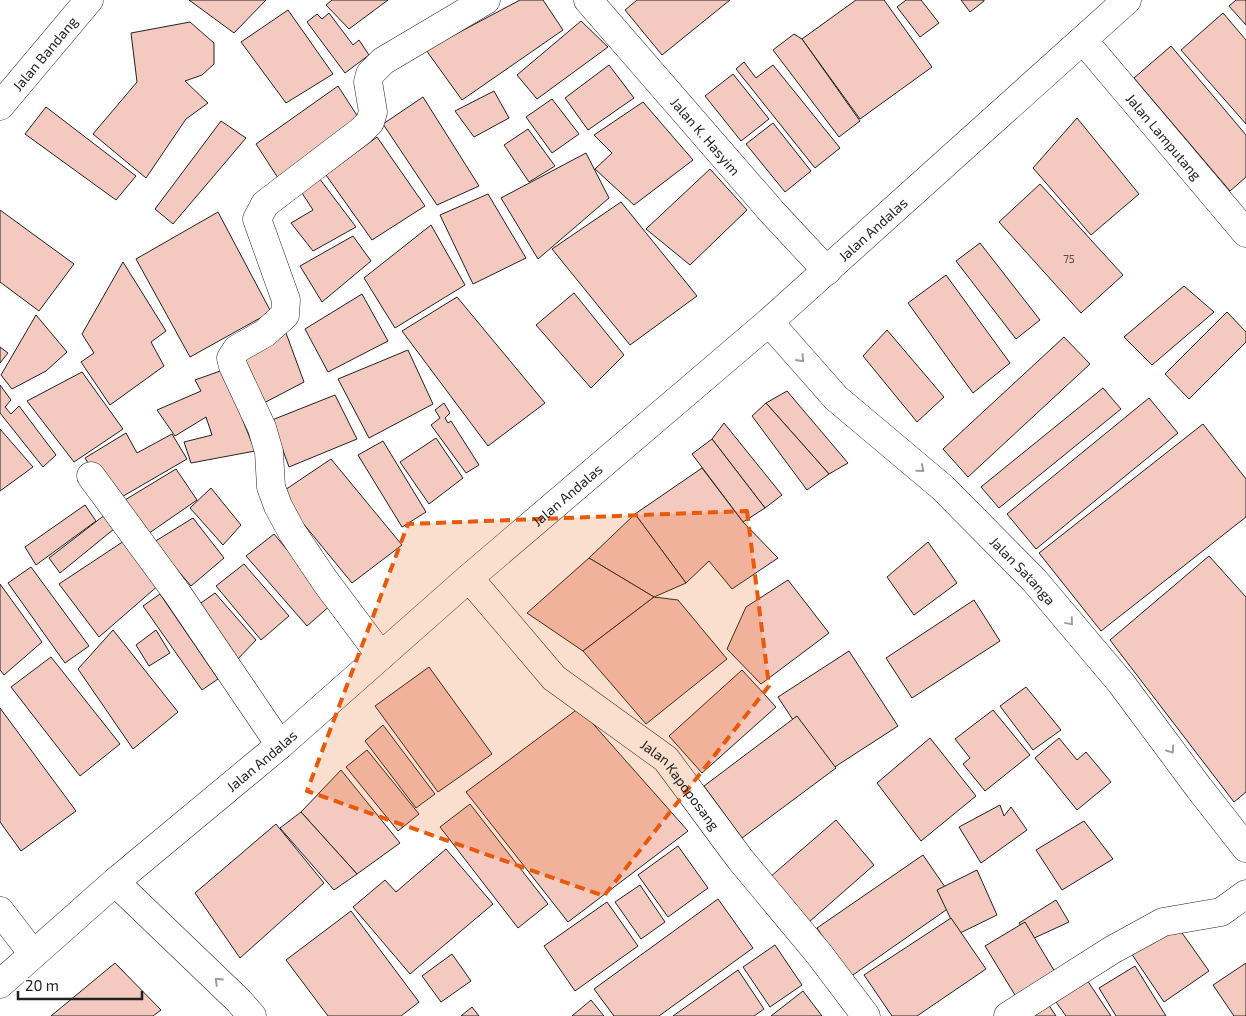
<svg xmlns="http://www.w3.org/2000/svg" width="1246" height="1016" font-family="'Exo 2',sans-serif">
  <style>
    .building { fill: #f3c9c0; stroke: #222 }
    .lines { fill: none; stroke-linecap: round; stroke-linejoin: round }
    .minor-casing { stroke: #222; stroke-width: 29 }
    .tertiary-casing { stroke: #222; stroke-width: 29 }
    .secondary-casing { stroke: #222; stroke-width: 29 }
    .minor { stroke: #fff; stroke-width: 28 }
    .tertiary { stroke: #fff; stroke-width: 28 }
    .secondary { stroke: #fff; stroke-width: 28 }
    .oneway { stroke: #9c9c9c }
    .marked { fill: #e8590c; fill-opacity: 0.2; stroke: #e8590c; stroke-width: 4; stroke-dasharray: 10 6; stroke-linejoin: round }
    .labels { text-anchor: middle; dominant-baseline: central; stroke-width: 4; stroke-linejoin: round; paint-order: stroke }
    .number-label { font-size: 11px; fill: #564c4a }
    .street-label { font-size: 14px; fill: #222; stroke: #fff }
  </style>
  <rect width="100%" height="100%" fill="#fff"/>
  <g class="building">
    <path d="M189,0H266L234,33Z"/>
    <path d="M332,0H388L349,29L326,5Z"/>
    <path d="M520,0H543L563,30L462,100L426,50Z"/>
    <path d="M637,0H730L662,55L625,10Z"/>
    <path d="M856,0H884L932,67L860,119L802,39Z"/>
    <path d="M906,0H921L939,23L920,37L897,7Z"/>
    <path d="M961,0H984V1L970,12Z"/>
    <path d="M1236,0H1246V25L1229,6Z"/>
    <path d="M288,10L333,74L286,103L241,42Z"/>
    <path d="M329,13L353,45L359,40L369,55L345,73L307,22L317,14L322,19Z"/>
    <path d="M1223,13L1246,40V124L1181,50Z"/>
    <path d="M581,21L608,47L537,99L517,75Z"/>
    <path d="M190,22L214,43V64L202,75L185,81L208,103L186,119L146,178L93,134L137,82L131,33Z"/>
    <path d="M794,34L802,39L860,121L839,137L773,50Z"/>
    <path d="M1171,46L1246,135V177L1230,191L1134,78Z"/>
    <path d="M744,62L756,78L773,65L840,148L815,168L736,69Z"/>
    <path d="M609,65L634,98L588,130L565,98Z"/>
    <path d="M733,74L769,119L741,141L705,96Z"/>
    <path d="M338,86L360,120L278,178L256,144Z"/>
    <path d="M494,91L509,118L474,137L455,111Z"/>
    <path d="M423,97L479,186L437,205L383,124Z"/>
    <path d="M552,99L579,134L552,153L526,117Z"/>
    <path d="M643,102L693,160L634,205L595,169L612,153L594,135Z"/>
    <path d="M46,107L136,176L116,200L25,134Z"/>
    <path d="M1077,118L1139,194L1091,235L1033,168Z"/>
    <path d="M221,121L246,138L173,224L155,209Z"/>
    <path d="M773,123L811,171L785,192L746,144Z"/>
    <path d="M528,129L555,166L529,182L504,145Z"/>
    <path d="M377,137L425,206L372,240L326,175Z"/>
    <path d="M586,153L609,198L538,259L501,198Z"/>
    <path d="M710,169L747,210L690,265L646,229Z"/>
    <path d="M319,178L356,227L313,251L291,223L313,210L300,190Z"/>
    <path d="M1040,184L1123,275L1081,313L999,222Z"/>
    <path d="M488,194L526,258L473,284L440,215Z"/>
    <path d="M621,202L697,296L630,345L552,249Z"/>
    <path d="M0,210L74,264L39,311L0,282Z"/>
    <path d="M218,212L271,312L190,357L136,259Z"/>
    <path d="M431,225L465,285L395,328L364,278Z"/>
    <path d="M353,236L371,261L322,302L300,266Z"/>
    <path d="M980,243L1040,320L1016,339L956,261Z"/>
    <path d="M123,262L166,331L151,342L164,366L110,405L81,362L94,353L82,334Z"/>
    <path d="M946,275L1010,363L973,393L908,303Z"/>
    <path d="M1184,286L1214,312L1152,365L1124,337Z"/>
    <path d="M574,293L624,355L591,388L536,325Z"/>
    <path d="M362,294L388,341L328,372L305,329Z"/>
    <path d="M457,297L545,403L488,446L402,331Z"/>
    <path d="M1227,312L1246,332V342L1189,399L1165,374Z"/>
    <path d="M36,315L67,352L46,371L12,389L1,375Z"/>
    <path d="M887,330L944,397L917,422L863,356Z"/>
    <path d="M286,333L304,382L260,405L240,360Z"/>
    <path d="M1064,337L1090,364L968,477L943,449Z"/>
    <path d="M0,347L8,353L0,363Z"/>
    <path d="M408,350L433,404L369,438L338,379Z"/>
    <path d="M223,370L255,451L191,463L184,442L212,435L206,417L175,436L157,410L201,391L195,380Z"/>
    <path d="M82,372L123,429L74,462L27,401Z"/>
    <path d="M0,385L11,400L5,407L11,414L19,406L56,455L43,467L0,413Z"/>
    <path d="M1103,388L1121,409L999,508L981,487Z"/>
    <path d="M787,391L848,463L829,474L766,403Z"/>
    <path d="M335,395L357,439L289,467L272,420Z"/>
    <path d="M1149,398L1178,433L1036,549L1007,514Z"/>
    <path d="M444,403L450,413L445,418L448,423L451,421L479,465L466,473L431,425L440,418L435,410Z"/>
    <path d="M766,403L829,474L807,490L752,416Z"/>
    <path d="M724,423L782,495L765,508L712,439Z"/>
    <path d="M1203,424L1246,479V517L1101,631L1039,553Z"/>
    <path d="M0,429L33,467L0,491Z"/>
    <path d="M126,433L137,453L172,434L187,459L113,502L85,458Z"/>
    <path d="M436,438L463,478L429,504L400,462Z"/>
    <path d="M712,439L765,508L743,522L692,454Z"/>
    <path d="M383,441L426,512L402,527L358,455Z"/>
    <path d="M331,459L402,545L352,583L279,494Z"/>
    <path d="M702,468L743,522L778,558L732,589L709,561L686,583L635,514Z"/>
    <path d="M176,469L197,500L142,538L120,503Z"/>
    <path d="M211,488L241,525L223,545L190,508Z"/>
    <path d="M85,505L96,521L36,565L25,547Z"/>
    <path d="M106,514L114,529L60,573L49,558Z"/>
    <path d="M635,514L686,583L654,597L589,558Z"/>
    <path d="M193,518L224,558L191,586L154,542Z"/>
    <path d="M274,534L332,604L307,626L246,556Z"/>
    <path d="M127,539L160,584L99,637L59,584Z"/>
    <path d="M928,542L957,583L914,615L887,577Z"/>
    <path d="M1209,556L1246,597V792L1234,802L1110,640Z"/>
    <path d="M589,558L654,597L583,651L527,613Z"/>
    <path d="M244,564L289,616L261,640L216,586Z"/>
    <path d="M31,567L89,646L65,663L8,583Z"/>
    <path d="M788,580L829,633L761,684L727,649L746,607Z"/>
    <path d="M0,584L42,642L4,675L0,670Z"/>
    <path d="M215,593L256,640L235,662L191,610Z"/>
    <path d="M160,594L218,679L202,690L143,606Z"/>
    <path d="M654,597L678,600L727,659L646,724L583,651Z"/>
    <path d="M974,600L1000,641L912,698L886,658Z"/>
    <path d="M113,630L178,712L133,749L78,669Z"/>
    <path d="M156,630L170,653L149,666L136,645Z"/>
    <path d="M849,651L898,726L827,772L778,697Z"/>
    <path d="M51,657L120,744L80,776L11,687Z"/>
    <path d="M429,667L492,754L438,792L375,706Z"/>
    <path d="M742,670L776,707L702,773L669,736Z"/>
    <path d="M1026,687L1061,730L1033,750L1000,706Z"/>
    <path d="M0,708L76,811L21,851L0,822Z"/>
    <path d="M579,708L688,831L568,922L466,792Z"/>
    <path d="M993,710L1030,755L985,791L963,764L970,758L955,739Z"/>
    <path d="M797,716L836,768L742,838L704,786Z"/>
    <path d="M383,725L435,794L416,808L365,741Z"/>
    <path d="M930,738L976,796L921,841L877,783Z"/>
    <path d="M1059,738L1077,760L1086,752L1111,782L1077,810L1035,758Z"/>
    <path d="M367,750L419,814L398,831L346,767Z"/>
    <path d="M341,770L400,843L357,874L301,812Z"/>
    <path d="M470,804L548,904L518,928L440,827Z"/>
    <path d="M1000,805L1004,816L1011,807L1027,830L981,863L959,827Z"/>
    <path d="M301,812L357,874L334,890L280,828Z"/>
    <path d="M836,820L874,865L801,929L762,884Z"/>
    <path d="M1084,821L1113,859L1062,890L1036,850Z"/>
    <path d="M276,824L324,883L240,958L195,893Z"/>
    <path d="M678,846L708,888L668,917L638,875Z"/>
    <path d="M446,849L493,904L410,974L353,907L385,880L396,892Z"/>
    <path d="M923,855L956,903L850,977L817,928Z"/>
    <path d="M977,870L997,915L958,934L937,890Z"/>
    <path d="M640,885L665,922L641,939L615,902Z"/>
    <path d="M718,899L753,948L659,1016H614L594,989Z"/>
    <path d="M1056,900L1069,922L1030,940L1019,923Z"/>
    <path d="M607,902L638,946L575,991L544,946Z"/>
    <path d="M351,911L419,1002L401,1016H328L286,960Z"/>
    <path d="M951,918L986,969L917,1016H892L864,975Z"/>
    <path d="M1025,922L1058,977L1018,1000L985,946Z"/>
    <path d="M1175,923L1209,971L1164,1002L1131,953Z"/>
    <path d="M775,945L802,985L770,1007L743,967Z"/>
    <path d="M452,954L471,981L441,1002L422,976Z"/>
    <path d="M115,963L161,1010L153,1016H51Z"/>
    <path d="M1246,963V1016H1234L1213,985Z"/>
    <path d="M1135,966L1166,1016H1116L1099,988Z"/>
    <path d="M738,970L764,1009L754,1016H673Z"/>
    <path d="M1083,974L1111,1016H1066L1051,995Z"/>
    <path d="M803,991L822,1016H771Z"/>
    <path d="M1044,998L1056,1016H1017Z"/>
    <path d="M591,1000L604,1016H572Z"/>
    <path d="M472,1007L479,1016H461Z"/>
  </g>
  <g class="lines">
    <g class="minor-casing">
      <g id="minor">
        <path id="s1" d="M588,0L772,212L827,271"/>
        <path id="s2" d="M1083,40L1246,233"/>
        <path id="s3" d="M769,322L836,398L943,488L1034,580L1121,683L1199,788L1246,848"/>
        <path d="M91,476L177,593L280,745"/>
        <path id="s4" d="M469,578L554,678L666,759L740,859L819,954L866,1016"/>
        <path d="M381,656L325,581L292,532L278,506L271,487L269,452L262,428L233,366L231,358L237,349L265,333L285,315L286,300L257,219L265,204L361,131L370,122L373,112L368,82L370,74L383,61L486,0"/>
        <path d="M1008,1016L1112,950L1163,922L1221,912L1246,894"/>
      </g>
    </g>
    <g class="tertiary-casing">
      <g id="tertiary">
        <path d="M115,882L239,1001L252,1016"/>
        <path d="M0,911L33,954"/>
      </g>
    </g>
    <g class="secondary-casing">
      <g id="secondary">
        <path id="s5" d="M0,106L89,0"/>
        <path id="s6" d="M0,984L115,882L280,745L469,578L769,322L1127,0"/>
      </g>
    </g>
    <use href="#minor" class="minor"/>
    <use href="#tertiary" class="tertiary"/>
    <use href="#secondary" class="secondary"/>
  </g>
  <defs><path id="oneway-chevron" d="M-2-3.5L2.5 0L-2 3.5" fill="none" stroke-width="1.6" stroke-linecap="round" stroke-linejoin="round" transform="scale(1.25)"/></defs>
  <g class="oneway">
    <use href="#oneway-chevron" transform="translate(801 359) rotate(48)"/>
    <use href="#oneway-chevron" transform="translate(921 469) rotate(40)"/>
    <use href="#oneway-chevron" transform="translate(1070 622) rotate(50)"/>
    <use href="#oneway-chevron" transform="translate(1171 750) rotate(54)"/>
    <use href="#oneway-chevron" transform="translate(218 981) rotate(-136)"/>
  </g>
  <path class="marked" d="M747,511L769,686L604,896L307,791L408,524Z"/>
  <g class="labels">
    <g class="number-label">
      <text x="1069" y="258">75</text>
    </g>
    <g class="street-label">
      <text stroke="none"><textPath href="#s5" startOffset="69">Jalan Bandang</textPath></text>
      <text stroke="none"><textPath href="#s1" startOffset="180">Jalan K. Hasyim</textPath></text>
      <text stroke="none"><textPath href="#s2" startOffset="126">Jalan Lamputang</textPath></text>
      <text stroke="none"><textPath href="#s6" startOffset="1154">Jalan Andalas</textPath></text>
      <text stroke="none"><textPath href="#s6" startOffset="749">Jalan Andalas</textPath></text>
      <text stroke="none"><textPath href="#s3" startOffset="356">Jalan Satanga</textPath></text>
      <text stroke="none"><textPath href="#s6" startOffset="344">Jalan Andalas</textPath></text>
      <text stroke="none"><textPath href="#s4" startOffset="298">Jalan Kapoposang</textPath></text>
    </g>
  </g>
  <path d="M18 991v8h124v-8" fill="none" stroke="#222222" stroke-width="2.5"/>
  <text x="25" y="991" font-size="15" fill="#222222" stroke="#ffffff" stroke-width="4" paint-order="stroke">20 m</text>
</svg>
